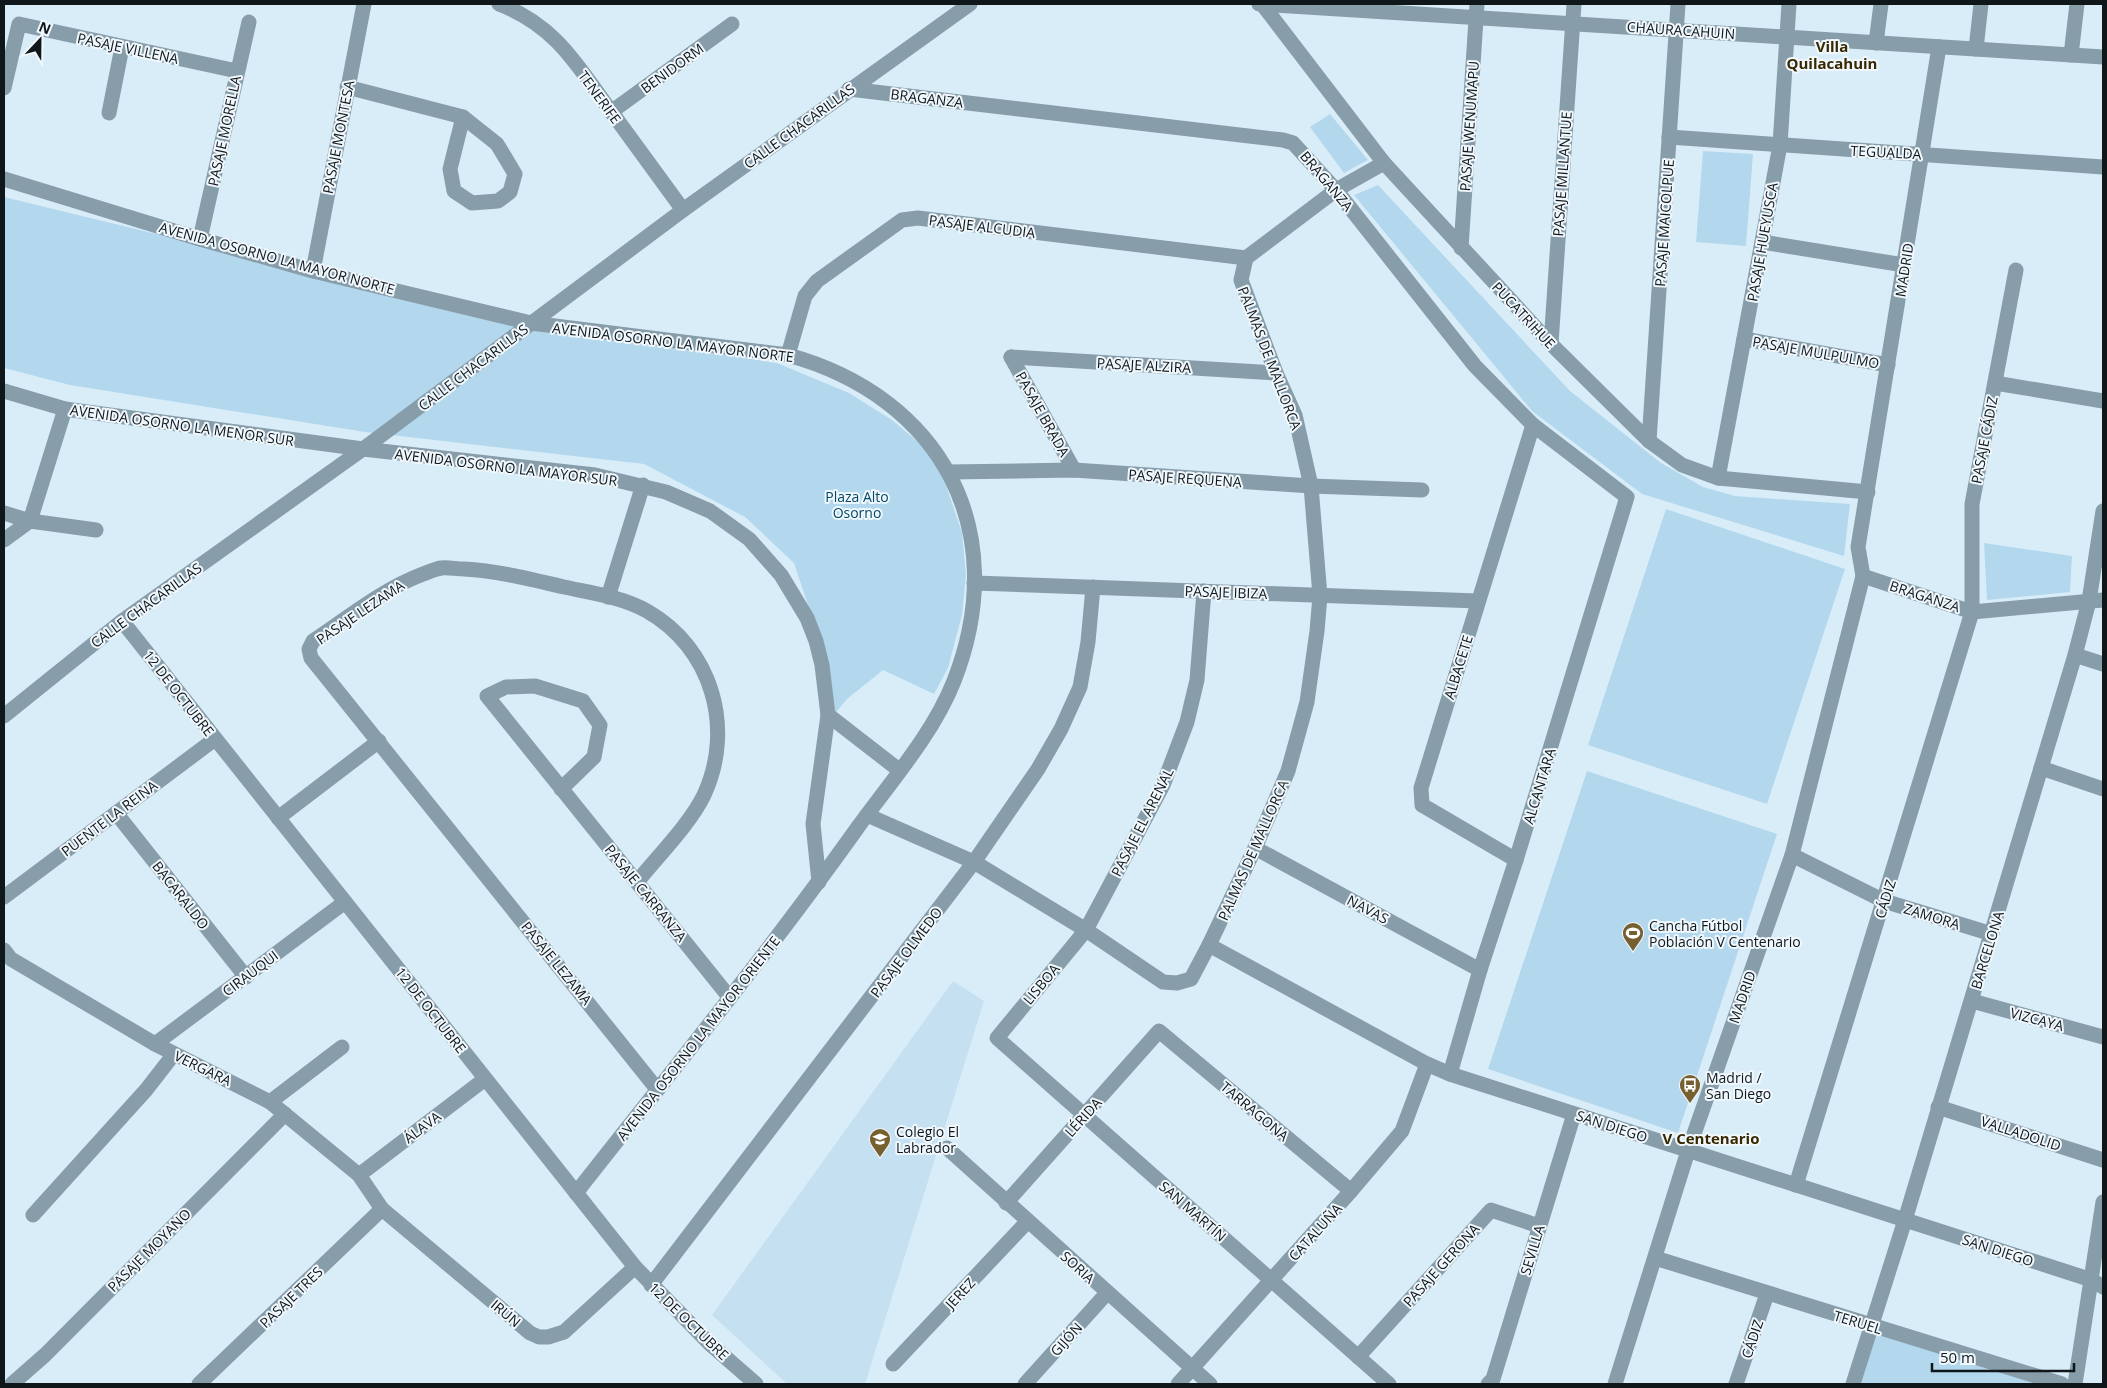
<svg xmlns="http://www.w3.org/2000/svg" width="2107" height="1388" font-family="'Open Sans',sans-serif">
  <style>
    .built { fill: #c5e1f1 }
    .green { fill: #b3d8ee }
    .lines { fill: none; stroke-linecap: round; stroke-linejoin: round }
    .minor { stroke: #889daa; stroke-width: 15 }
    .labels { text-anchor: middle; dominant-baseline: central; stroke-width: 4; stroke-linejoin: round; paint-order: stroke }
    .street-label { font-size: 14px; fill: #10171b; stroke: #f0f8fd }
    .park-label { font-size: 14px; fill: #034866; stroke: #f0f8fd }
    .poi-label { font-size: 14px; fill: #10171b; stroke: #f0f8fd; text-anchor: start }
    .neighbourhood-label { font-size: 15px; font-weight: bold; fill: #382800; stroke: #f0f8fd }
  </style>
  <rect width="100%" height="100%" fill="#d9edf9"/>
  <path class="built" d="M953,981L984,1001L865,1384H787L712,1315Z"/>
  <g class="green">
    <path d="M1330,114L1368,160L1344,173L1310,127Z"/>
    <path d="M1703,151L1753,154L1746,246L1696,242Z"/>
    <path d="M1378,185L1570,391L1661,463L1703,487L1735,496L1850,504L1844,556L1642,494L1532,411L1354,195Z"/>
    <path d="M4,197L527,324L777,363L849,393L892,420L923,446L944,479L962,533L966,575L962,615L948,668L934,694L883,670L847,699L834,715L810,611L794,563L745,517L644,464L365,432L70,385L4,368Z"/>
    <path d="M1666,509L1845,569L1767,804L1588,745Z"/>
    <path d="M1984,543L2072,556L2070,592L1987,600Z"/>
    <path d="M1587,771L1777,834L1678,1133L1488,1069Z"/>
    <path d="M1876,1332L2045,1384H1861Z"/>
  </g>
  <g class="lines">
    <g class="minor">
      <path d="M499,4C557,26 578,67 613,114C636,146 660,178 683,210"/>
      <path d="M1259,4L2103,57"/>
      <path d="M1262,4L1384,163L1551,344L1649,441L1682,465L1718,478L1868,492"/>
      <path d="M1876,43L1881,4"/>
      <path d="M1939,47L1858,547L1863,576L1972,612L2103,600"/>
      <path d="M1976,49L1981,4"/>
      <path d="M2071,55L2077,4"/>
      <path d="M347,87L463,117"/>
      <path d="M4,88L19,24L237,71"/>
      <path d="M849,89L1283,140L1293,143L1336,190L1475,366L1533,425L1627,497L1516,860L1480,970L1450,1074"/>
      <path d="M611,112L732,24"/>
      <path d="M109,113L122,47"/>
      <path d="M463,117L497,144L515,174L510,192L498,201L472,203L454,191L450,169Z"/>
      <path d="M1669,137L2103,167"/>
      <path d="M4,179L200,239L313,271L531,323L788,355C941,397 1013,530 954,681C933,734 892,780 858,827C769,952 671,1072 576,1193"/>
      <path d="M200,239L249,22"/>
      <path d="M1762,242L1904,265"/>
      <path d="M1461,248L1477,4"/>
      <path d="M313,271L364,4"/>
      <path d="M1744,339L1888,365"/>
      <path d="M1551,344L1574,4"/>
      <path d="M788,355L805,296L817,281L902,220L918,218L1246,258"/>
      <path d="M1011,357L1276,373"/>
      <path d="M1011,357L1074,470"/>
      <path d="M1995,383L2103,401"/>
      <path d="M4,391L65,409L363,449L595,475L666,492L710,511L749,539L781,575L807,618L816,641L822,665L828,715L813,824L819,882"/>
      <path d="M1649,441L1678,4"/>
      <path d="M948,472L1074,470L1311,486L1422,490"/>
      <path d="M1718,478L1780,145L1789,4"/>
      <path d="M4,513L30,521L96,530"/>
      <path d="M4,540L30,521L65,409"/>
      <path d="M974,583L1478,601"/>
      <path d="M1204,591L1197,680L1187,722L1163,785L1086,930L997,1038L1389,1384"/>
      <path d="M608,597L643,485"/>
      <path d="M122,621L635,1267L709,1343L756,1384"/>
      <path d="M2075,655L2103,664"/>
      <path d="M828,715L899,770"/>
      <path d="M4,716L122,621L363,449L683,210L970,4"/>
      <path d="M2041,768L2103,789"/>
      <path d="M561,789L594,757L600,725L583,701L535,686L506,687L487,696L730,998"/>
      <path d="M116,813L246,977"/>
      <path d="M867,815L974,862L1086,930L1163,982L1177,983L1191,979L1209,945L1255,848L1288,771L1307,702L1317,631L1320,596L1311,486L1295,415L1276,373L1241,280L1246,258L1336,190L1384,163"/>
      <path d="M278,818L379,741"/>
      <path d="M1255,848L1480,970"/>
      <path d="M1792,855L1884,901L1992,934"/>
      <path d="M1516,860L1422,805L1421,788L1533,425"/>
      <path d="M637,882C658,856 690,824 704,795C735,728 712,648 647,611C622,597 592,593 564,587C530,579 498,571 464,569C456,569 448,567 441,568C435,569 429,572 423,574C383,589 349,617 313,641L309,649L311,658L657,1089"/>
      <path d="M4,897L215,739"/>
      <path d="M1209,945L1427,1064L1450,1074L2092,1280L2103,1287"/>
      <path d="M4,950L11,959L155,1044L270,1102L359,1175L382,1209L530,1333L539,1337H548L564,1332L635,1267"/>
      <path d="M1972,1001L2103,1037"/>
      <path d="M155,1044L345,902"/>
      <path d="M270,1102L342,1047"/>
      <path d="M1938,1107L2103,1160"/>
      <path d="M947,1148L1210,1384"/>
      <path d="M359,1175L485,1079"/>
      <path d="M1796,1185L1972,612V504L2016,270"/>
      <path d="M1006,1203L1159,1031L1351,1191"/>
      <path d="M33,1215L146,1090L174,1054"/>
      <path d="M1655,1258L2062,1384"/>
      <path d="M651,1285L974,862L1038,769L1061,729L1080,687L1088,642L1093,587"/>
      <path d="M1358,1357L1491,1210L1539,1226"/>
      <path d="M893,1364L1027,1222"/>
      <path d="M12,1384L45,1355L285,1114"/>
      <path d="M199,1384L382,1209"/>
      <path d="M1025,1384L1107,1293"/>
      <path d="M1178,1384L1351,1191L1402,1131L1427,1064"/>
      <path d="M1488,1384L1493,1379L1574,1114"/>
      <path d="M1615,1384L1688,1151L1792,855L1863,576"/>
      <path d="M1736,1384L1767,1294"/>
      <path d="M1853,1384L1905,1220L2075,655L2089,601L2103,511"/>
      <path d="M2075,1384L2103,1202"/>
    </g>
  </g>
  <defs>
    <g id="stadium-pin" transform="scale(1.125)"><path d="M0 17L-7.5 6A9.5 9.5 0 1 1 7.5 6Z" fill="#776030" stroke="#f0f8fd"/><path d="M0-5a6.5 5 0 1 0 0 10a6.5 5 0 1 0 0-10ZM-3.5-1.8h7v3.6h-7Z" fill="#fff"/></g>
    <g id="bus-pin" transform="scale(1.125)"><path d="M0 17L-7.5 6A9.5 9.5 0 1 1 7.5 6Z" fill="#776030" stroke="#f0f8fd"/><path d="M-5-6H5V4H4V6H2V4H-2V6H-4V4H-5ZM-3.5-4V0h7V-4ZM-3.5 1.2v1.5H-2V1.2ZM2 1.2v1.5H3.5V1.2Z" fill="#fff"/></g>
    <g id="school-pin" transform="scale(1.125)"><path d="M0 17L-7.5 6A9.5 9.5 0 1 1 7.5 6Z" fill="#776030" stroke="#f0f8fd"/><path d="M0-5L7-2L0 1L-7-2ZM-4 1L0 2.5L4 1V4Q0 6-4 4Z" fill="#fff"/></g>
  </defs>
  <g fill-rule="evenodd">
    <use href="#stadium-pin" x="1633" y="933"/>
    <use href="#bus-pin" x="1690" y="1085"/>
    <use href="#school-pin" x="880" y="1139"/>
  </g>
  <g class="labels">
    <g class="street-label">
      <text transform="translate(1681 30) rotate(4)">CHAURACAHUIN</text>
      <text transform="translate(128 48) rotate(12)">PASAJE VILLENA</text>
      <text transform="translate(672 68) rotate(-36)">BENIDORM</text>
      <text transform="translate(600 97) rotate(54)">TENERIFE</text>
      <text transform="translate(927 98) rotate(7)">BRAGANZA</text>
      <text transform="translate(799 126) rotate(-36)">CALLE CHACARILLAS</text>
      <text transform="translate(1469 126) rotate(-86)">PASAJE WENUMAPU</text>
      <text transform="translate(224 131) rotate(-78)">PASAJE MORELLA</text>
      <text transform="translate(338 137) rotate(-79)">PASAJE MONTESA</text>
      <text transform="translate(1886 152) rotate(3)">TEGUALDA</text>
      <text transform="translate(1562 174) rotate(-86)">PASAJE MILLANTUE</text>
      <text transform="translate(1327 181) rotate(50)">BRAGANZA</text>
      <text transform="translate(1664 223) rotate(-86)">PASAJE MAICOLPUE</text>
      <text transform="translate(982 226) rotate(7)">PASAJE ALCUDIA</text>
      <text transform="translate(1762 242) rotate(-80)">PASAJE HUEYUSCA</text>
      <text transform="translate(277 258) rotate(15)">AVENIDA OSORNO LA MAYOR NORTE</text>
      <text transform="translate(1904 270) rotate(-81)">MADRID</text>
      <text transform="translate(1524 315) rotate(47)">PUCATRIHUE</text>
      <text transform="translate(673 342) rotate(7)">AVENIDA OSORNO LA MAYOR NORTE</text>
      <text transform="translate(1816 352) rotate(10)">PASAJE MULPULMO</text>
      <text transform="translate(1270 358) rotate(69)">PALMAS DE MALLORCA</text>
      <text transform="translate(1144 365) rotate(3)">PASAJE ALZIRA</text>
      <text transform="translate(473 367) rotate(-37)">CALLE CHACARILLAS</text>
      <text transform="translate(1043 414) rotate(61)">PASAJE BRADA</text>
      <text transform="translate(182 425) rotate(8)">AVENIDA OSORNO LA MENOR SUR</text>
      <text transform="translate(1984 440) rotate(-79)">PASAJE CÁDIZ</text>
      <text transform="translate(506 467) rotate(7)">AVENIDA OSORNO LA MAYOR SUR</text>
      <text transform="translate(1185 478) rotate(4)">PASAJE REQUENA</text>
      <text transform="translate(1226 592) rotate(2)">PASAJE IBIZA</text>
      <text transform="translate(1925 596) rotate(18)">BRAGANZA</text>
      <text transform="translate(146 605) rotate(-36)">CALLE CHACARILLAS</text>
      <text transform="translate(360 612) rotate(-34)">PASAJE LEZAMA</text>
      <text transform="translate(1458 667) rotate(-73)">ALBACETE</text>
      <text transform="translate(179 693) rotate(52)">12 DE OCTUBRE</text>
      <text transform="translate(1539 786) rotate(-73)">ALCANTARA</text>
      <text transform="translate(109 818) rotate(-37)">PUENTE LA REINA</text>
      <text transform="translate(1142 822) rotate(-63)">PASAJE EL ARENAL</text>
      <text transform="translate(1253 850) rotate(-66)">PALMAS DE MALLORCA</text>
      <text transform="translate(646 893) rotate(51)">PASAJE CARRANZA</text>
      <text transform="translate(181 895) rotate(52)">BACARALDO</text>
      <text transform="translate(1885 899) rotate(-73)">CÁDIZ</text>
      <text transform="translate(1368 909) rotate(28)">NAVAS</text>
      <text transform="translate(1932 916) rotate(17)">ZAMORA</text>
      <text transform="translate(1987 950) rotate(-73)">BARCELONA</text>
      <text transform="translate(906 952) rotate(-53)">PASAJE OLMEDO</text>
      <text transform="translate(557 963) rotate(51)">PASAJE LEZAMA</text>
      <text transform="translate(250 973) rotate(-37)">CIRAUQUI</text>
      <text transform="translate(1041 984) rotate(-50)">LISBOA</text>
      <text transform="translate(1742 997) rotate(-71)">MADRID</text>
      <text transform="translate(431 1010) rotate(52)">12 DE OCTUBRE</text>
      <text transform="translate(2037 1019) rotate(15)">VIZCAYA</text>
      <text transform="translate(698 1038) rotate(-52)">AVENIDA OSORNO LA MAYOR ORIENTE</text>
      <text transform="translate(203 1068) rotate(26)">VERGARA</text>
      <text transform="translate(1255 1111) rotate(40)">TARRAGONA</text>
      <text transform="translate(1083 1117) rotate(-48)">LÉRIDA</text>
      <text transform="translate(1612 1126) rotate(18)">SAN DIEGO</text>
      <text transform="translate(422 1127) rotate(-37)">ÁLAVA</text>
      <text transform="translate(2021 1133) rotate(18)">VALLADOLID</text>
      <text transform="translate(1193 1211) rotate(41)">SAN MARTÍN</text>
      <text transform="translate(1315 1232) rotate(-48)">CATALUÑA</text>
      <text transform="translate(149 1250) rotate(-45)">PASAJE MOYANO</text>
      <text transform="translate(1532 1250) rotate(-73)">SEVILLA</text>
      <text transform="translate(1998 1250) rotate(18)">SAN DIEGO</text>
      <text transform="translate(1441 1265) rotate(-48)">PASAJE GERONA</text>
      <text transform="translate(1078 1267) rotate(42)">SORIA</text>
      <text transform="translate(960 1293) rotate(-47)">JEREZ</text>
      <text transform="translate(291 1297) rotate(-44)">PASAJE TRES</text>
      <text transform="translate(506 1313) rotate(40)">IRÚN</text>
      <text transform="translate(689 1321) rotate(44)">12 DE OCTUBRE</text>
      <text transform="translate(1858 1322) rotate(17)">TERUEL</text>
      <text transform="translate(1066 1339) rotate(-48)">GIJÓN</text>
      <text transform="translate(1752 1339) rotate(-71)">CÁDIZ</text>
    </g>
    <g class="park-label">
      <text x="857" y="496">Plaza Alto<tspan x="857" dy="16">Osorno</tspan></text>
    </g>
    <g class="poi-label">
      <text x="1649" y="925">Cancha Fútbol<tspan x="1649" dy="16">Población V Centenario</tspan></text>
      <text x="1706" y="1077">Madrid /<tspan x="1706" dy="16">San Diego</tspan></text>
      <text x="896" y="1131">Colegio El<tspan x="896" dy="16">Labrador</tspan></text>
    </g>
    <g class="neighbourhood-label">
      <text x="1832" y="46">Villa<tspan x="1832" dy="17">Quilacahuin</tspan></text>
      <text x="1711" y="1138">V Centenario</text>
    </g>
  </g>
  <rect width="2107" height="1388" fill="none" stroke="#10171b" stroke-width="10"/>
  <g transform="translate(40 40) rotate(22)" stroke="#f0f8fd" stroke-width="4" paint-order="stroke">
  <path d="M0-4L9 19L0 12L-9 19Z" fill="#10171b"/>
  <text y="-8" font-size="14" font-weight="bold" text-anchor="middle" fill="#10171b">N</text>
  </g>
  <path d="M1932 1363v8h142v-8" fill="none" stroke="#10171b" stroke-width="2.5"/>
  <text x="1940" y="1363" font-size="15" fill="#10171b" stroke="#f0f8fd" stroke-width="4" paint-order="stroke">50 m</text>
</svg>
